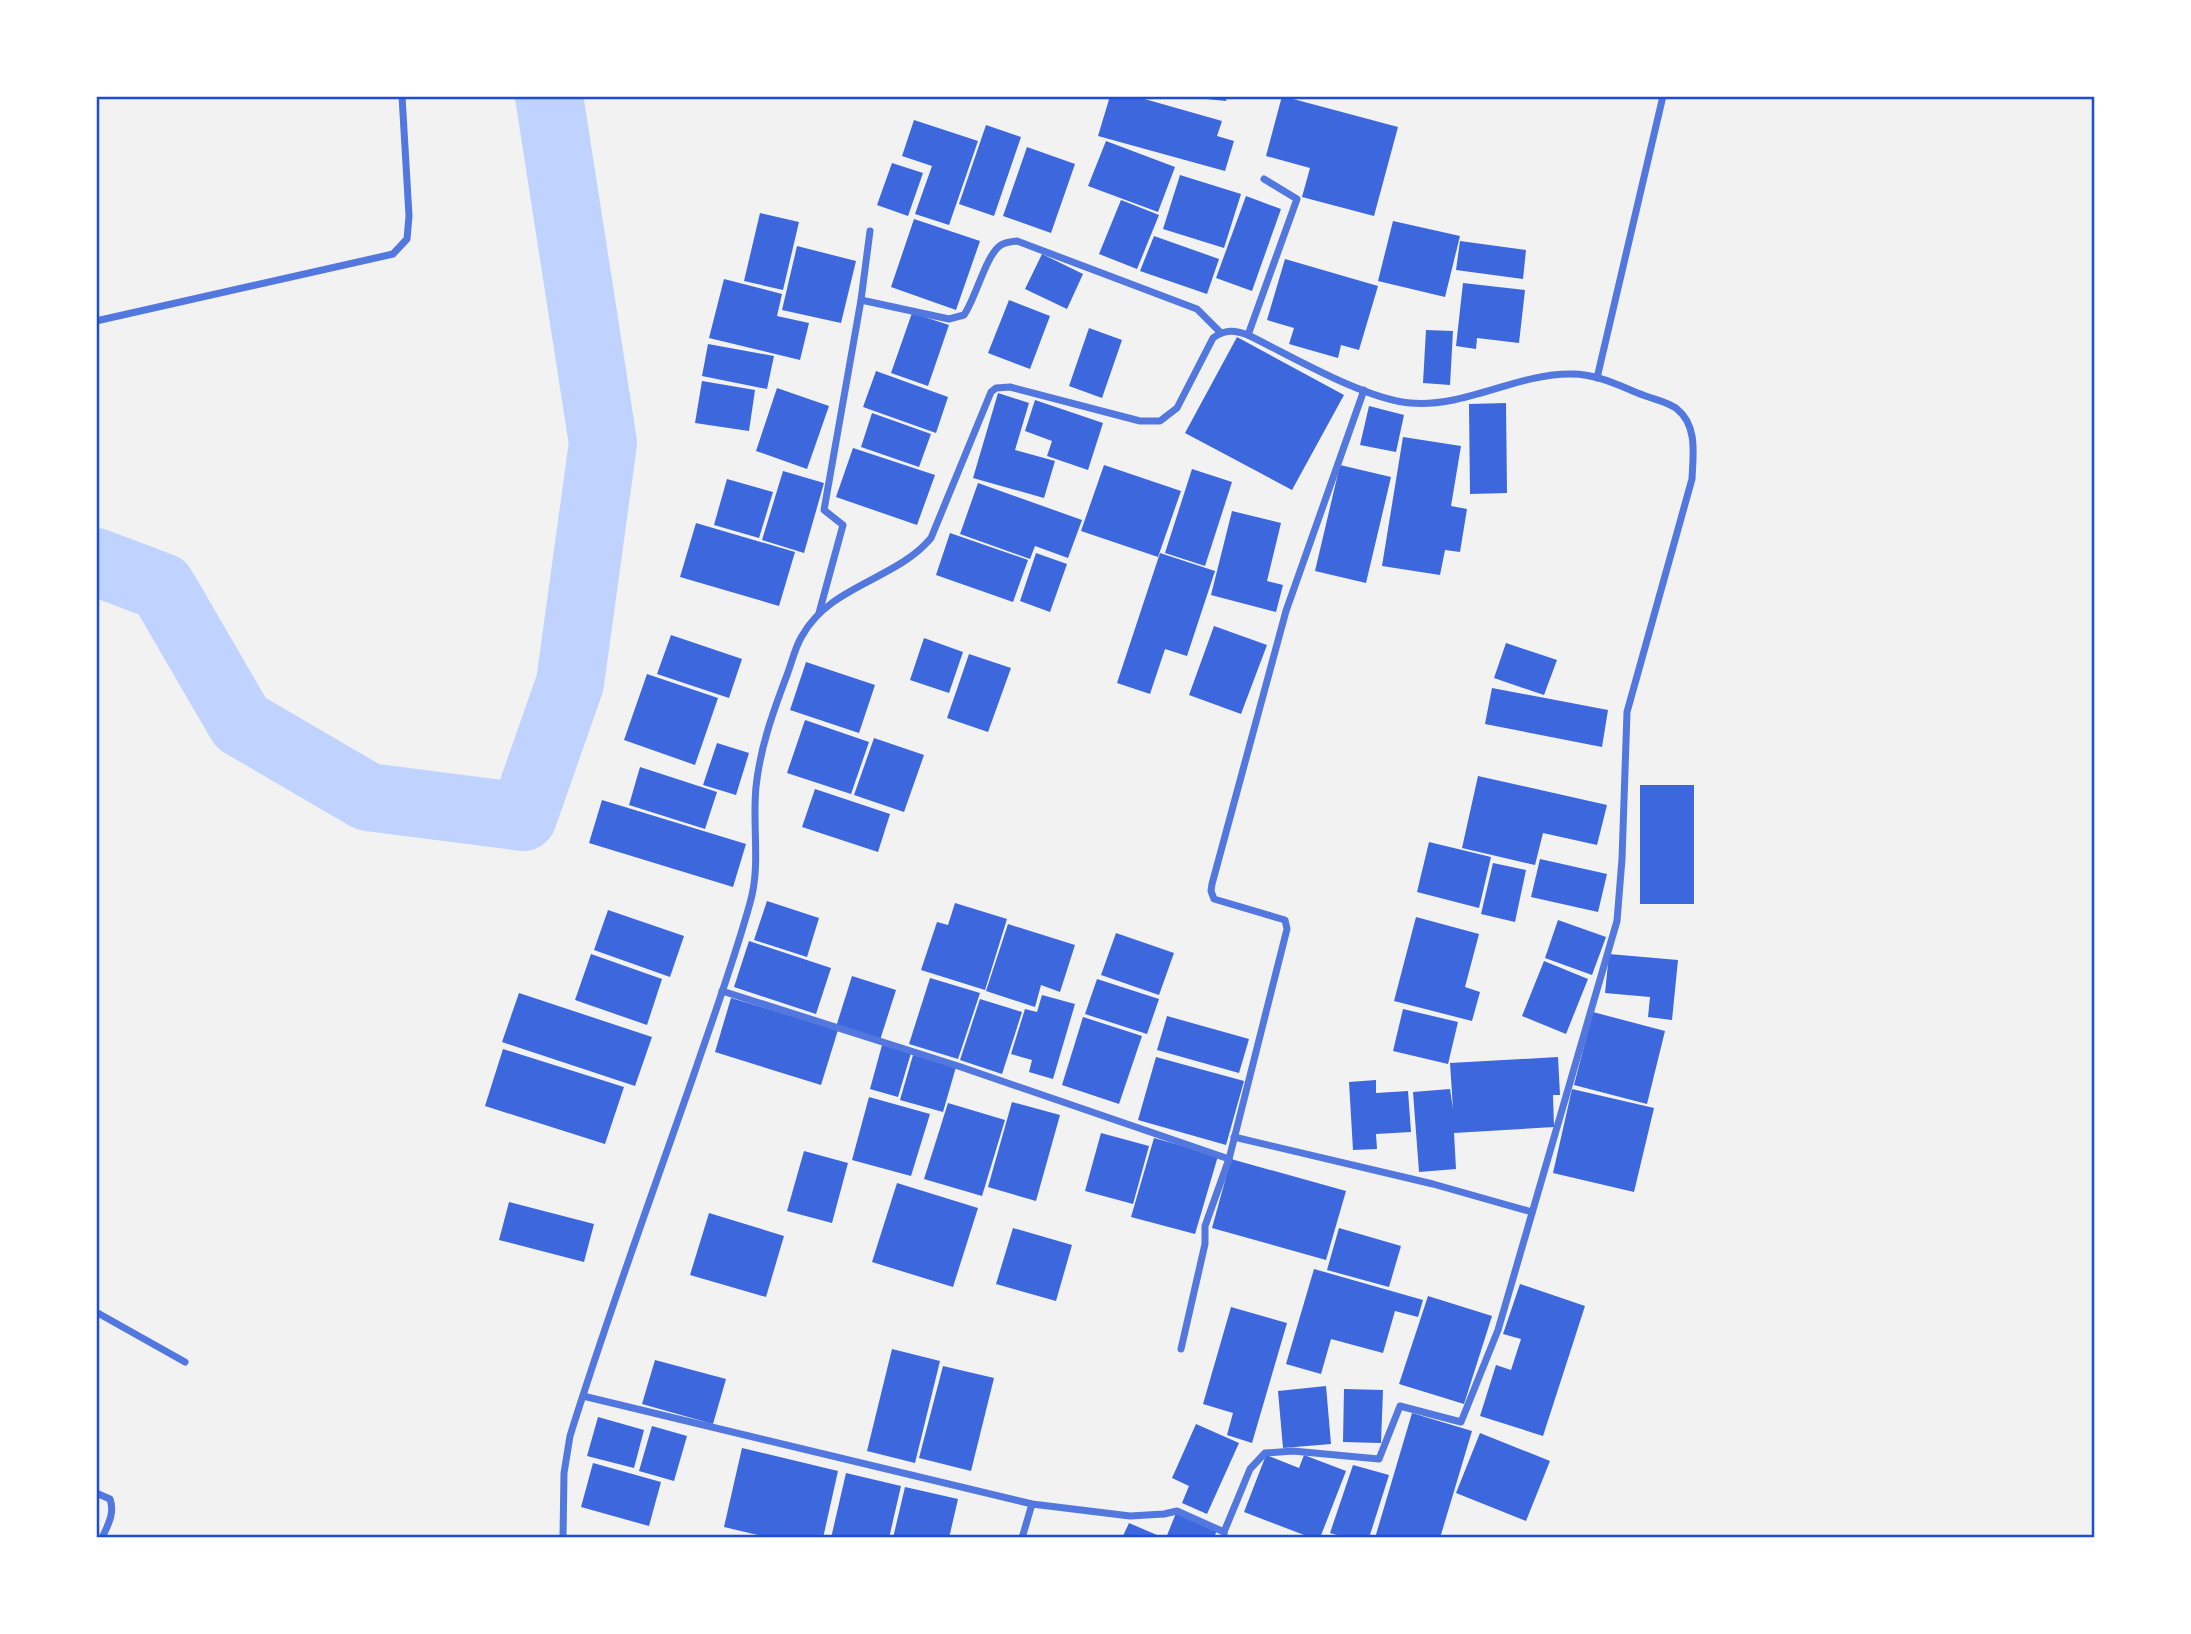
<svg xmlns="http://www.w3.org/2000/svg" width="2191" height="1634" font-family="'PT Serif',serif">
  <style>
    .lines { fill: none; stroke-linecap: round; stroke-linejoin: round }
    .river { stroke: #bfd3fe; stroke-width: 68 }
    .building { fill: #3d67dc }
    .minor { stroke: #5277de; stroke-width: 7 }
    .neatline { fill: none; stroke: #1d4ed8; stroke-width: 2.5 }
  </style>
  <rect width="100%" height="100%" fill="#f2f2f2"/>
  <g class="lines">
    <path class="river" d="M96,562L162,587L241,723L368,797L523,817L570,683L603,443L549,96"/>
  </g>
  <g class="building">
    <path d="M1110,96H1134L1222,121L1217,136L1234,141L1225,171L1098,136Z"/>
    <path d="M1196,96H1227L1226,101L1196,98Z"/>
    <path d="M1282,96L1398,127L1374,216L1302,197L1310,168L1266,156Z"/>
    <path d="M914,120L978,141L949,225L915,214L932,166L902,156Z"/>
    <path d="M986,125L1021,137L994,216L959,204Z"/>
    <path d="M1106,141L1175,167L1158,212L1088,186Z"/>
    <path d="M1027,147L1075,164L1051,233L1003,216Z"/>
    <path d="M892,163L923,173L908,216L877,205Z"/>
    <path d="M1180,175L1241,194L1224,248L1163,229Z"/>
    <path d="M1246,196L1281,209L1252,291L1216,278Z"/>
    <path d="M1121,200L1159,215L1137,269L1099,254Z"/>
    <path d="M760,213L799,222L783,290L744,281Z"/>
    <path d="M914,219L980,241L956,310L891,287Z"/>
    <path d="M1393,221L1460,236L1445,297L1378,281Z"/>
    <path d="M1154,236L1219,259L1207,294L1140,271Z"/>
    <path d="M1460,241L1526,250L1523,279L1456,270Z"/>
    <path d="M797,246L856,261L841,323L782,310Z"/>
    <path d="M1042,254L1083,274L1067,309L1025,289Z"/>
    <path d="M1285,259L1378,286L1359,350L1341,345L1338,358L1289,344L1294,328L1267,320Z"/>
    <path d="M724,279L782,294L777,316L809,323L800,360L709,338Z"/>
    <path d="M1463,283L1525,290L1519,343L1477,338L1476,349L1456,346Z"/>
    <path d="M1009,300L1050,316L1030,369L988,353Z"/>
    <path d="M912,313L949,325L928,386L891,373Z"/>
    <path d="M1089,328L1122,340L1102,398L1069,386Z"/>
    <path d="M1426,330L1453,331L1450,385L1423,383Z"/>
    <path d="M1237,337L1344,395L1292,490L1185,433Z"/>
    <path d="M708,344L774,356L767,389L702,376Z"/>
    <path d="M876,371L948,397L936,433L863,407Z"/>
    <path d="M702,381L755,390L749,431L695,423Z"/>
    <path d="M777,388L829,406L807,469L756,451Z"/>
    <path d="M998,393L1029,403L1015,450L1055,461L1044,498L973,478Z"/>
    <path d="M1035,400L1103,423L1088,470L1047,456L1052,441L1025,431Z"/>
    <path d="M1506,403L1507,493L1470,494L1469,404Z"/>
    <path d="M1369,406L1404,415L1396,452L1360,445Z"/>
    <path d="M872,413L931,434L919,467L861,447Z"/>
    <path d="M1403,437L1461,446L1451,506L1467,509L1460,552L1445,550L1440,575L1382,566Z"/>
    <path d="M853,448L935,475L917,525L836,497Z"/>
    <path d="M1104,465L1181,491L1158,557L1081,531Z"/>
    <path d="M1340,465L1391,477L1366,583L1315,571Z"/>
    <path d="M1192,469L1232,482L1205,566L1165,553Z"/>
    <path d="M783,471L824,483L804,553L762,540Z"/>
    <path d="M727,479L773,492L759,538L714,525Z"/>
    <path d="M978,483L1082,520L1068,558L1035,546L1030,559L960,534Z"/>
    <path d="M1232,511L1281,523L1267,581L1283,585L1276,612L1211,595Z"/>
    <path d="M696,523L795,552L779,606L680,577Z"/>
    <path d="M950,533L1028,560L1013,602L936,575Z"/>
    <path d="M1036,553L1067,564L1050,612L1020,601Z"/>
    <path d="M1160,553L1215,571L1187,656L1165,649L1150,694L1117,683Z"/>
    <path d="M1214,626L1267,645L1241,714L1189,695Z"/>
    <path d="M671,635L742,659L729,698L657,674Z"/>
    <path d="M924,638L963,652L949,693L910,680Z"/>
    <path d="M1506,643L1557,660L1544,695L1494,678Z"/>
    <path d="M969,654L1011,668L988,732L947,718Z"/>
    <path d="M806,662L875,685L859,733L790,710Z"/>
    <path d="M647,674L718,698L695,765L624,740Z"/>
    <path d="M1492,688L1608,710L1602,747L1485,724Z"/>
    <path d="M805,720L869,742L851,794L787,773Z"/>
    <path d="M874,738L924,755L904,812L854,795Z"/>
    <path d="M717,743L749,753L736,795L703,785Z"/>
    <path d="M640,767L717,792L705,829L629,805Z"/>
    <path d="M1478,776L1607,805L1597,845L1543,833L1535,865L1462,848Z"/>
    <rect x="1640" y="785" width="54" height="119"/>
    <path d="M815,789L890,814L878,852L802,827Z"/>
    <path d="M602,800L746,844L733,887L589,843Z"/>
    <path d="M1429,842L1491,857L1479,908L1417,892Z"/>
    <path d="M1540,859L1607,874L1598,912L1531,897Z"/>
    <path d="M1493,863L1526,870L1515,922L1481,914Z"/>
    <path d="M767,901L819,918L807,957L754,940Z"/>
    <path d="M955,903L1007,919L985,990L921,970L937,922L948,925Z"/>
    <path d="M608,910L684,936L670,977L594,950Z"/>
    <path d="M1416,917L1479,934L1465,987L1480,992L1472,1021L1394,1001Z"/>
    <path d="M1558,920L1606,937L1592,975L1545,958Z"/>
    <path d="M1008,924L1075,945L1060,992L1041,985L1035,1007L986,991Z"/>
    <path d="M1116,933L1174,953L1159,995L1101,975Z"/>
    <path d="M749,941L831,968L816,1014L734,987Z"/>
    <path d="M591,954L662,979L647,1025L575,1000Z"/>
    <path d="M1609,954L1678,960L1672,1020L1648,1017L1650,997L1605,993Z"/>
    <path d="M1544,961L1588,979L1566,1034L1522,1016Z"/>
    <path d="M852,976L896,990L880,1040L836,1027Z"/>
    <path d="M930,978L980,993L958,1059L909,1044Z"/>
    <path d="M1097,979L1159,999L1147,1034L1085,1014Z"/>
    <path d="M519,993L652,1037L635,1086L502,1042Z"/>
    <path d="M1042,995L1075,1004L1053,1079L1029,1072L1032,1060L1011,1054L1025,1009L1037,1012Z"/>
    <path d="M731,998L838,1030L821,1085L715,1052Z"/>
    <path d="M980,999L1022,1012L1002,1074L960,1060Z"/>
    <path d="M1403,1009L1458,1022L1448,1064L1393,1051Z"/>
    <path d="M1593,1012L1665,1031L1647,1104L1574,1085Z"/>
    <path d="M1167,1016L1249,1039L1239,1073L1157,1050Z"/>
    <path d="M1083,1017L1142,1036L1119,1104L1062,1085Z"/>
    <path d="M882,1045L911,1053L898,1097L870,1089Z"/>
    <path d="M503,1049L624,1087L605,1144L485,1106Z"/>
    <path d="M913,1055L956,1067L943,1112L900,1100Z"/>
    <path d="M1156,1057L1244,1081L1226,1145L1138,1120Z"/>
    <path d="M1558,1057L1560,1095H1553L1554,1127L1454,1133L1456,1169L1419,1172L1413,1092L1450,1089L1453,1109L1450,1063Z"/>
    <path d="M1376,1080V1093L1408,1091L1411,1132L1376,1134L1377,1149L1353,1150L1349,1082Z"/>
    <path d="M1572,1089L1654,1108L1634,1192L1553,1173Z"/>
    <path d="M869,1097L930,1114L911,1176L852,1160Z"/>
    <path d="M1012,1102L1060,1115L1036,1201L988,1187Z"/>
    <path d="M948,1103L1005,1120L982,1196L924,1179Z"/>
    <path d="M1101,1133L1149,1146L1133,1204L1085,1191Z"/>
    <path d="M1154,1138L1218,1156L1195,1234L1131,1217Z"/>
    <path d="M804,1151L848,1163L832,1223L787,1211Z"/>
    <path d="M1231,1159L1346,1191L1326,1260L1212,1228Z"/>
    <path d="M897,1183L978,1208L953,1287L872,1262Z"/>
    <path d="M509,1202L594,1224L584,1262L499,1240Z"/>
    <path d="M709,1213L784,1236L766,1297L690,1275Z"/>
    <path d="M1013,1228L1072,1245L1056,1301L996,1284Z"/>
    <path d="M1339,1228L1401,1246L1389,1287L1327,1270Z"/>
    <path d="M1314,1269L1423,1300L1418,1317L1395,1311L1383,1353L1331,1339L1321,1374L1286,1364Z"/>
    <path d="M1520,1284L1585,1306L1543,1436L1480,1416L1496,1365L1511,1370L1521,1339L1503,1334Z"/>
    <path d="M1428,1296L1492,1316L1464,1404L1399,1384Z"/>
    <path d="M1231,1307L1287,1323L1252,1443L1227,1435L1233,1413L1203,1404Z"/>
    <path d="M892,1349L940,1361L915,1463L867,1451Z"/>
    <path d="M655,1360L726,1379L713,1424L642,1404Z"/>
    <path d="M943,1366L994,1378L971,1471L919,1458Z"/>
    <path d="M1326,1386L1331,1444L1283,1448L1278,1391Z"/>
    <path d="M1344,1389L1383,1390L1381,1443L1343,1442Z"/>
    <path d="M1412,1413L1472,1431L1440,1538H1375Z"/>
    <path d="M598,1417L644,1430L634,1468L587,1456Z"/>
    <path d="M1196,1424L1239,1443L1207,1514L1182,1503L1189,1486L1172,1478Z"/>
    <path d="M652,1426L687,1436L674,1481L639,1471Z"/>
    <path d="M1480,1433L1550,1461L1526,1521L1456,1493Z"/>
    <path d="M742,1448L838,1471L823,1538H770L724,1527Z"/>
    <path d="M1266,1455L1299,1468L1304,1455L1346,1471L1320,1538H1312L1244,1512Z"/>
    <path d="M593,1463L661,1482L649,1526L581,1507Z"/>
    <path d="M1353,1465L1389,1475L1369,1538H1348L1330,1533Z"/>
    <path d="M846,1473L901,1486L889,1538H831Z"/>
    <path d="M905,1487L958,1499L949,1538H893Z"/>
    <path d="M1176,1513L1217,1530L1214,1538H1166Z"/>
    <path d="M1129,1523L1164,1538H1122Z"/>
  </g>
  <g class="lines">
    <g class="minor">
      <path d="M861,300L949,319L964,315C976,298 986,254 1001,245C1006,242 1011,242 1017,241L1197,309L1220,332"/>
      <path d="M96,321L393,254L407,239L409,216L402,96"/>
      <path d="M1248,335L1297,199L1264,179"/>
      <path d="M1597,378L1663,96"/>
      <path d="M819,613L843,525L824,510L861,300L870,231"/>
      <path d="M722,991L958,1066L1229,1159"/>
      <path d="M1234,1137L1433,1184L1532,1212"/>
      <path d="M96,1312L185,1362"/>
      <path d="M1181,1349L1205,1244V1226L1229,1159L1287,929L1285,920L1214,899L1211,891L1212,884L1286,611L1364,390"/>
      <path d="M583,1396L1032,1504L1130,1516L1164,1514L1177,1511L1224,1532V1538"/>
      <path d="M96,1493L110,1499C115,1513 108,1525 102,1538"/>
      <path d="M563,1538L564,1473L570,1436C608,1314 652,1195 694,1074C713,1018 734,961 750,903C761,866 752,825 756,787C760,748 773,712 787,675C792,662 795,647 802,636C830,585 896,580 931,538L991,392L996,388L1010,387L1140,421H1160L1177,408L1213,338C1225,329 1235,330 1248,335C1291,356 1364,399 1410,403C1466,408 1517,373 1572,374C1597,374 1620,386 1643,395C1653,399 1669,402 1677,409C1698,426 1693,455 1692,479L1627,712L1622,859L1617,921L1498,1330L1461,1422L1400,1406L1379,1459L1293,1451L1265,1453L1250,1469L1224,1532"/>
      <path d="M1022,1538L1032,1504"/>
    </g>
  </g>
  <rect width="2191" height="1634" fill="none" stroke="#ffffff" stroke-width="196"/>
  <rect x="98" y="98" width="1995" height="1438" class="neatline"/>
</svg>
